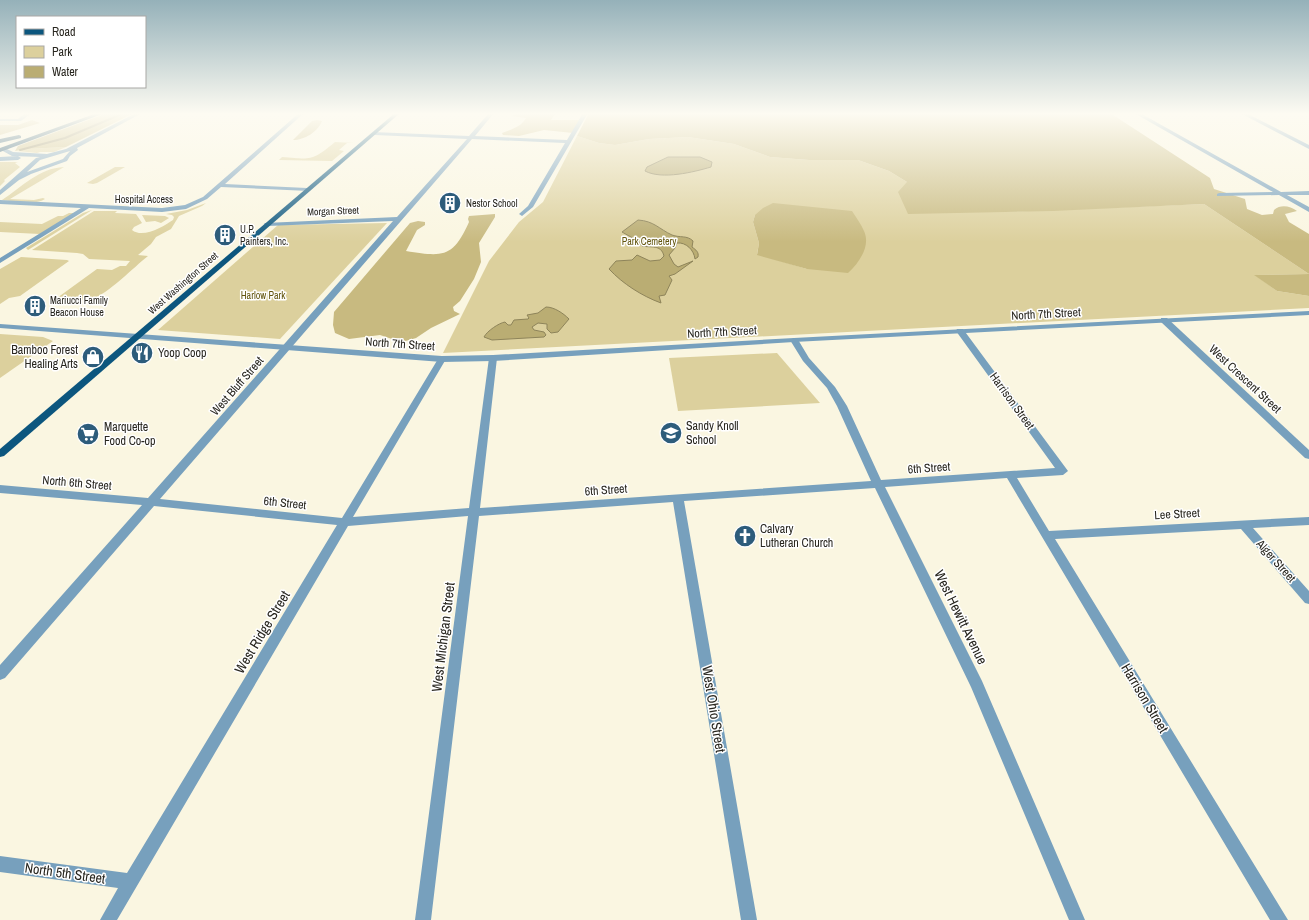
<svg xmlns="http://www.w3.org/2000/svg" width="1309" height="920" font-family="'Archivo Narrow',sans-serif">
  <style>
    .green { fill: #dcd09d; fill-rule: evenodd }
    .forest { fill: #c8ba80 }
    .water { fill: #baad73; stroke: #8e845a }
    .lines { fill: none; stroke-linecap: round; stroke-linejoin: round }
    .stream { stroke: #8e845a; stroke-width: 2 }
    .minor { fill: #77a0bd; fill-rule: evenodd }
    .tertiary { fill: #77a0bd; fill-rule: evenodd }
    .primary { fill: #0c567e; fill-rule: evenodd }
    .trunk { fill: #124867; fill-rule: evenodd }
    .labels { text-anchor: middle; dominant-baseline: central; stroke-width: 3; stroke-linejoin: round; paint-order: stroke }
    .far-street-label { font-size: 10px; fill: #28261f; stroke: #fff }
    .far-poi-label { font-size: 10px; fill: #28261f; stroke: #fff; text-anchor: start }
    .far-park-label { font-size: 10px; fill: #62540d; stroke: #fff }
    .street-label { font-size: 12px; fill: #28261f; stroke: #fff }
    .poi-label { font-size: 12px; fill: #28261f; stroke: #fff; text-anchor: start }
    .near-street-label { font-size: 14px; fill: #28261f; stroke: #fff }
  </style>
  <rect width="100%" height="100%" fill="#faf6e1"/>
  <g class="green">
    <path d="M577,136L599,143L615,145L649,139L688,137L734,144L770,157L809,160H858L889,171L907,182L1001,212L1204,204L1309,274L1255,275L1277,291L1309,296V308L443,353L489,261L519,222L543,202ZM755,215L807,269L757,254L759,243L753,222Z"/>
    <path d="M335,142L354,143H347L339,150L344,151L332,161L279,160L282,157C311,159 311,162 335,142Z"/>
    <path d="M66,147L54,152H40L37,153L17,151L26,149Z"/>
    <path d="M0,162H18L15,163L20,167L4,180L5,181L0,186Z"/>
    <path d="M64,167L10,199L34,200L43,198L45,199C35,206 14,201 2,200C22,187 39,168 64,167Z"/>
    <path d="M115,167H125L97,183L93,184L87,183Z"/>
    <path d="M206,203L202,206L179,216L171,229L156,237L151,244L138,255L148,256C134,267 108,294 92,299C87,301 81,299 76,299L77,297L69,299L57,298L97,269L112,270L120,266H126L130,261L89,259L83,254L77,253L32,250L94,211H117L115,213L136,214L142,223L134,227L132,230C143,239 164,226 173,220L174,217L172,215L166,214L187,210Z"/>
    <path d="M92,210L28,250L26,248L83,213Z"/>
    <path d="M69,213H75L40,234L0,232V222L42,224L58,216H63Z"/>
    <path d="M142,215L165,216L169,218L161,223L155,221L146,222Z"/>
    <path d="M387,223L280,339L158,330L278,225Z"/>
    <path d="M21,257L67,260L69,261L20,296L9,298L0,304V269Z"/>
    <path d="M0,334L43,337L53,341L0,378Z"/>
    <path d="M777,353L820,403L678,411L669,358Z"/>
  </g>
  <g class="forest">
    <path d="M107,113H134L66,147L26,149L15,151L18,146Z"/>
    <path d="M560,113L555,114L551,120H580L573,133L544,130L519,136L503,135L502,133C512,129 521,127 526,118L511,116L517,114Z"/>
    <path d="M589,113H1110L1210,178L1214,189L1245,199L1247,209L1262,215L1273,214L1274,210C1281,204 1290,206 1297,211L1285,214L1289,222L1309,234V274L1204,204L1053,211L908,214L898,192L907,182L889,171L858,160H809L770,157L734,144L688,137L649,139L615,145L599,143L577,136Z"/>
    <path d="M32,120L40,123L0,135V125H18Z"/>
    <path d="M317,120L322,121C318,132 304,140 293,140L312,121Z"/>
    <path d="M773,203L852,211C856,217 861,224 864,231C871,246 859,263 848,273L807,269L757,255L759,243L753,222L755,215L763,208Z"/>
    <path d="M495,214V217L479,243L481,262L474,279L460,301L453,307L454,311L460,314L431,328L416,338L395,344L392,339L380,335L349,339L335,333L333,325L334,312L410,223L418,221L425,222V225L417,230L406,251C443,257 453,258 469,222L468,219L469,216Z"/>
    <path d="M1309,274V296L1277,291L1254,275Z"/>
  </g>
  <g class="water">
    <path d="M668,157H700L712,162L711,167C694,172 662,180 645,171L647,167Z"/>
    <path d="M638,220C654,221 659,229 672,235C680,238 687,235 693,241L692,247C696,250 699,252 698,257L695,259C694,250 686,242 677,243L675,248L669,255L674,264L678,267L693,261L675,274L669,276L672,280L665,295L659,296L661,303C642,296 623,284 609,269L616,261L632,260L637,255L650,261L660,260L664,256C661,244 651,248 642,246L638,241L622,232Z"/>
    <path d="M546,307C554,307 563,313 569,319L558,332L551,333L547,329V324L538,323L532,327L534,330L544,332L546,335L544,337L492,340L484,337C487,331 499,323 505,322L508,325H511L514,320L528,319L529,318L527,315L538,313Z"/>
  </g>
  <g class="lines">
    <path class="stream" d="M20,150L65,138L124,113"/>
    <g class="minor">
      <path d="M26,113H32L21,121H0V119H18Z"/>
      <path d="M299,113H304L225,184L307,188L310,190L309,191L221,187L207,199L186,209L162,212L89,208L0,263V258L81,208L0,204V200L162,208L185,205L203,197Z"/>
      <path d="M489,113H494L475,136L567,140L583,113H588L533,207L522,216L519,214L528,206L565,143L472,139L160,499L342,518L438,359L442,356L446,359L353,517L469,508L489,358L493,355L497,358L480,508L871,481L837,406L827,388L803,361L790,340L794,338H797L809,358L835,387L847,406L881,480L1055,468L956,331L957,329H963L1068,471L1063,475L1017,478L1049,531L1309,517V525L1253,528L1309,591V604L1305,603L1241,529L1055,539L1288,920H1270L1007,478L885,487L982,681L1085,920H1069L971,687L875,488L684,501L757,920H741L673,502L479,516L431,920H415L468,516L348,526L117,920H100L118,888L0,872V856L127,873L337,525L154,506L5,678L0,680V665L142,505L0,493V485L148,498L393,221L267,226L264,224L265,223L397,217L467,139L375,135L373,134V132L469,136Z"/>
      <path d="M1134,113H1140L1281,192L1309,191V195H1287L1309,207V212L1279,195L1217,196V194L1219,193L1273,192Z"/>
      <path d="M1161,318H1167L1309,450V459L1305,458L1161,322Z"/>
    </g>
    <g class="tertiary">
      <path d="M136,113H142L77,148L78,150L70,156L67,161L31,174L19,180L0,195V190L36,158L40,157L12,156L1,150V148H5L13,152L47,154L66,149ZM70,151L63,159L27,172L40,160Z"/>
      <path d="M1240,113H1246L1309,145V149Z"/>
      <path d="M0,157L18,156L21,158L18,160L0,161Z"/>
      <path d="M1309,311V315L794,342L493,361L442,362L0,328V324L442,356L493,355L794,338Z"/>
    </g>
    <path class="primary" d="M395,113H400L4,456L0,457V449Z"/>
    <g class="trunk">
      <path d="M97,113H105L0,152V148Z"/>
      <path d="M19,135L21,136V138L0,143V139Z"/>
    </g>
  </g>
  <linearGradient id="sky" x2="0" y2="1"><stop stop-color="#95b1b9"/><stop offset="0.47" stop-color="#fdfbf2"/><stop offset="1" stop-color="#fdfbf2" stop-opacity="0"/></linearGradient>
  <rect width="1309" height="242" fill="url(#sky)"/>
  <defs>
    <g id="building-disc" transform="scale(1.15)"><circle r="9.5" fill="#2d5c7b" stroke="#fff"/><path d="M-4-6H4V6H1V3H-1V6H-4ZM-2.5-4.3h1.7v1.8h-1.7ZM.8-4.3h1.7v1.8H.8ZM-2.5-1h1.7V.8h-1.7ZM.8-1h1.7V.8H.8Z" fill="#fff"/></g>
    <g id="restaurant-disc" transform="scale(1.15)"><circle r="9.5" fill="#2d5c7b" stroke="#fff"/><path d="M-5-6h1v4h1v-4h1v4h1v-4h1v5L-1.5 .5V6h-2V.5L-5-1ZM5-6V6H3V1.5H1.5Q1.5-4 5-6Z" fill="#fff"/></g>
    <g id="shop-disc" transform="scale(1.15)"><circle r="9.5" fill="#2d5c7b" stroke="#fff"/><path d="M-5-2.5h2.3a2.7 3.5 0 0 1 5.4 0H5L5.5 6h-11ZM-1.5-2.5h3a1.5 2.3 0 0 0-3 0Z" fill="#fff"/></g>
    <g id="school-disc" transform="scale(1.15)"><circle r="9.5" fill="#2d5c7b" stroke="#fff"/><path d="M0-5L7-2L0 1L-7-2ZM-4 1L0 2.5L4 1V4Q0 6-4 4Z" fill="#fff"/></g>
    <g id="supermarket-disc" transform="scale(1.15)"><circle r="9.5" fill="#2d5c7b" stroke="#fff"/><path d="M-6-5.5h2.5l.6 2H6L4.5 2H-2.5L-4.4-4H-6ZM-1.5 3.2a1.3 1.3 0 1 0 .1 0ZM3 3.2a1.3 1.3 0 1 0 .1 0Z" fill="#fff"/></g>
    <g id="church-disc" transform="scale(1.15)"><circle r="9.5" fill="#2d5c7b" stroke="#fff"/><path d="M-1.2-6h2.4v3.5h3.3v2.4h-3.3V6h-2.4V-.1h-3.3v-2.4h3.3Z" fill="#fff"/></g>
  </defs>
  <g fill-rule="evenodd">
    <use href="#building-disc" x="450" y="203"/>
    <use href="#building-disc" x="225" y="235"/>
    <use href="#building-disc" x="35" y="306"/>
    <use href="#restaurant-disc" x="142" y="353"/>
    <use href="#shop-disc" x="93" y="357"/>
    <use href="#school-disc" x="671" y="433"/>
    <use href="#supermarket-disc" x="88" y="434"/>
    <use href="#church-disc" x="745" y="536"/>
  </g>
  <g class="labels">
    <g class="far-street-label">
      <text x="144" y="199">Hospital Access</text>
      <text transform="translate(333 211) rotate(-2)">Morgan Street</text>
      <text transform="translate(183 283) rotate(-41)">West Washington Street</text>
    </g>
    <g class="far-poi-label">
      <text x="466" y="203">Nestor School</text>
      <text x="240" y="229">U.P.<tspan x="240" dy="12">Painters, Inc.</tspan></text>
      <text x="50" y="300">Mariucci Family<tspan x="50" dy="12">Beacon House</tspan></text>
    </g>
    <g class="far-park-label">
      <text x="649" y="241">Park Cemetery</text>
      <text x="263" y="295">Harlow Park</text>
    </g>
    <g class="street-label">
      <text transform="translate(1046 314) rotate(-3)">North 7th Street</text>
      <text transform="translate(722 332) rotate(-3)">North 7th Street</text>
      <text transform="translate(400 344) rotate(4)">North 7th Street</text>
      <text transform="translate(1245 379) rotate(43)">West Crescent Street</text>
      <text transform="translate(237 386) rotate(-49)">West Bluff Street</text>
      <text transform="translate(1012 401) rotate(54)">Harrison Street</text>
      <text transform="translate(929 468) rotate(-4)">6th Street</text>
      <text transform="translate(77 483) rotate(5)">North 6th Street</text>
      <text transform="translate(606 490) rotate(-4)">6th Street</text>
      <text transform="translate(285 503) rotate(6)">6th Street</text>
      <text transform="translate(1177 514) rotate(-3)">Lee Street</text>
      <text transform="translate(1276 561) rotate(48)">Alger Street</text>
    </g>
    <g class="poi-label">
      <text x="78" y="350" text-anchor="end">Bamboo Forest<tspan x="78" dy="14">Healing Arts</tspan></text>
      <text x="158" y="353">Yoop Coop</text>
      <text x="686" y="426">Sandy Knoll<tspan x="686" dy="14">School</tspan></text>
      <text x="104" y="427">Marquette<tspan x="104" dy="14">Food Co-op</tspan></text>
      <text x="760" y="529">Calvary<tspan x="760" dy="14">Lutheran Church</tspan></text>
    </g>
    <g class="near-street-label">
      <text transform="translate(961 617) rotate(64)">West Hewitt Avenue</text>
      <text transform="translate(262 632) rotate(-59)">West Ridge Street</text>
      <text transform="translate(443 637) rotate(-83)">West Michigan Street</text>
      <text transform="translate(1145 698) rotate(59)">Harrison Street</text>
      <text transform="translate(714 709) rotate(81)">West Ohio Street</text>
      <text transform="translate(65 873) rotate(8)">North 5th Street</text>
    </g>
  </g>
  <rect x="16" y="16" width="130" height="72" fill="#ffffff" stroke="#a9a8a5"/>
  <rect x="24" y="29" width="20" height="6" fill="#0c567e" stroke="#a9a8a5"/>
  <text x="52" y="36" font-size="12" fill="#28261f">Road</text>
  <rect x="24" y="46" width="20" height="12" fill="#dcd09d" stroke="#a9a8a5"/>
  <text x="52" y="56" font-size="12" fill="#28261f">Park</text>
  <rect x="24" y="66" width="20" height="12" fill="#baad73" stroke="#a9a8a5"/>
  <text x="52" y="76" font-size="12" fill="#28261f">Water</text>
</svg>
